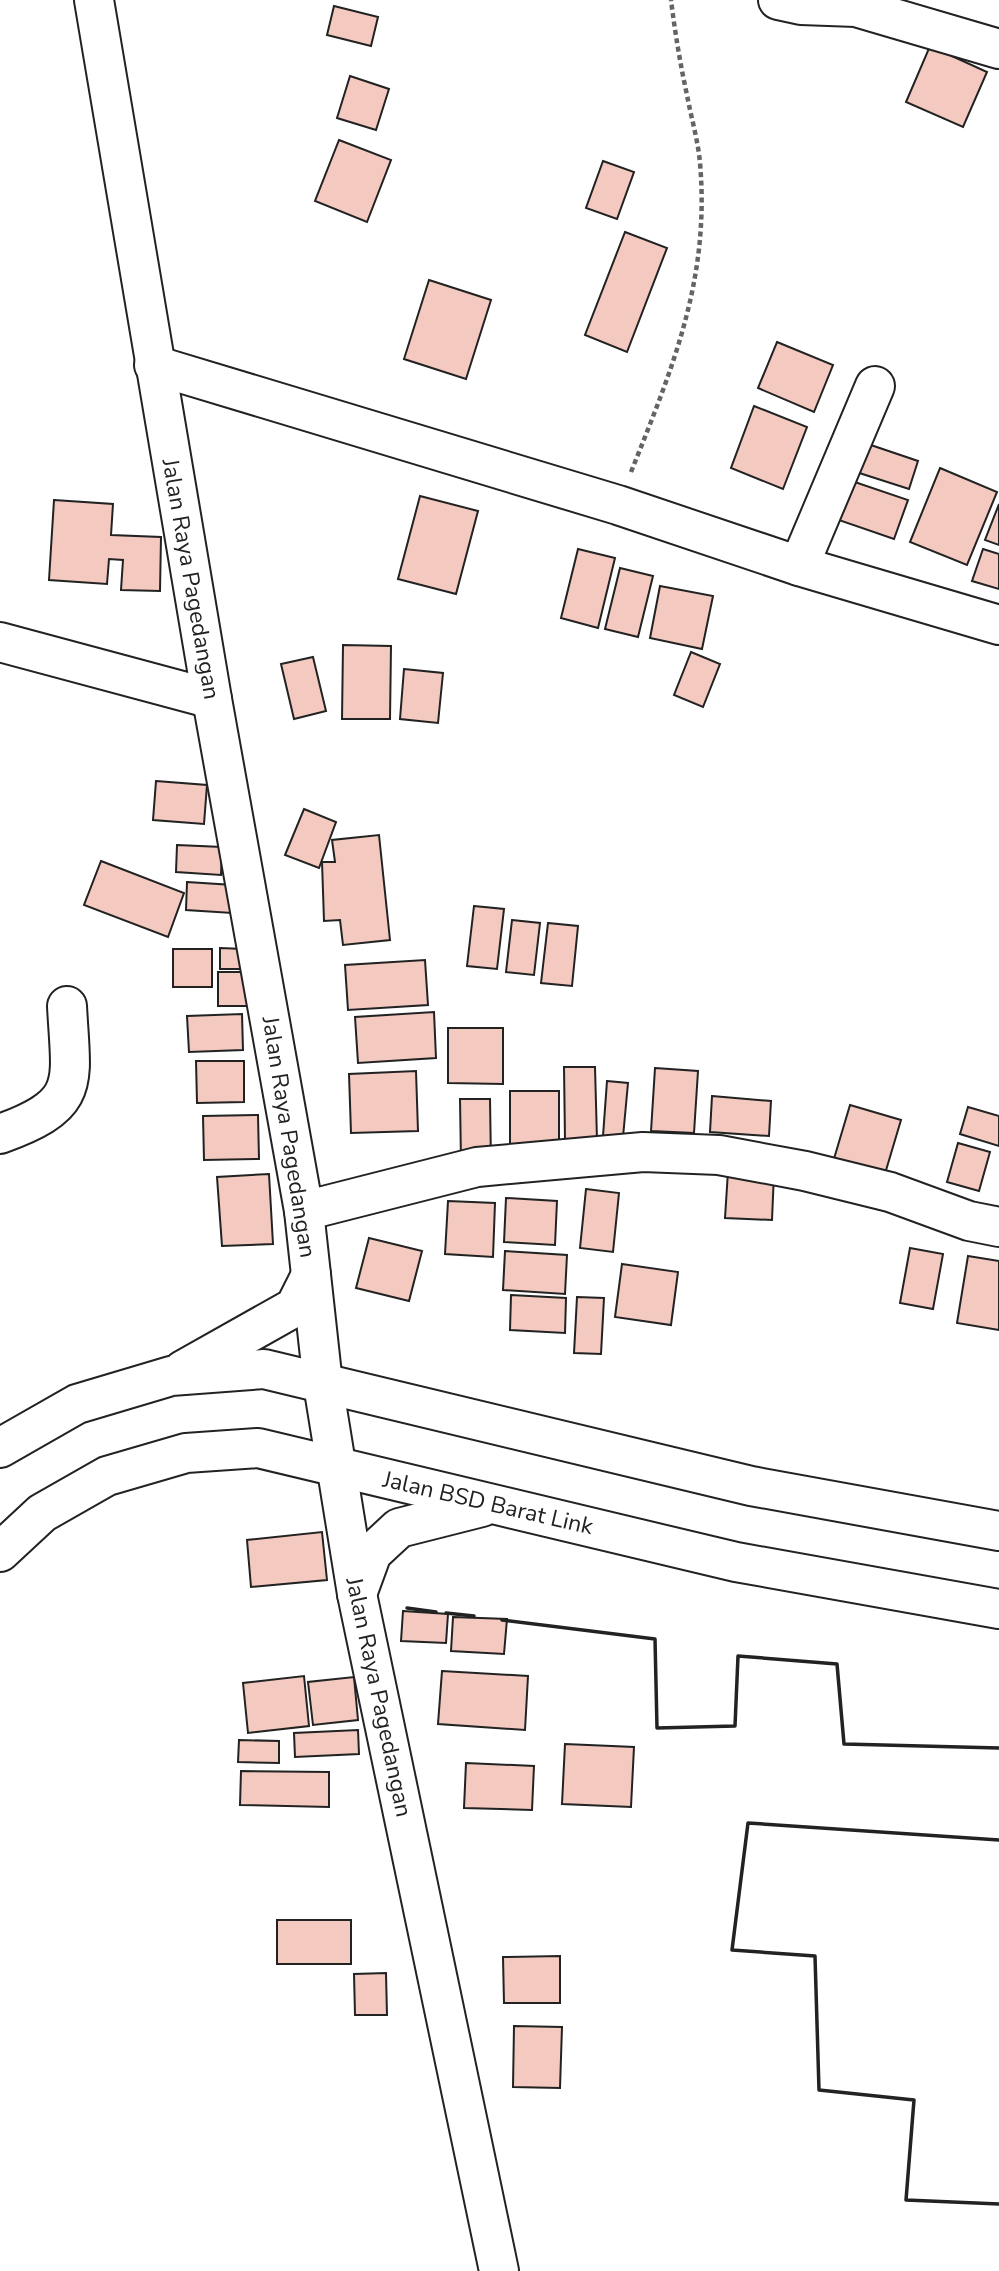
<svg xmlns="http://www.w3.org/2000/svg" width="999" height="2271" font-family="'Nunito Sans',sans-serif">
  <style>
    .building { fill: #f3c9c0; stroke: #222; stroke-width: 2 }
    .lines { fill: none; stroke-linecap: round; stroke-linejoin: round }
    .minor-casing { stroke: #222; stroke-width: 42 }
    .path { stroke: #646464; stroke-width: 4.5; stroke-dasharray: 5 3.5; stroke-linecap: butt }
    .minor { stroke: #fff; stroke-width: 38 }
    .wall { stroke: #222; stroke-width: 3.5 }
    .labels { text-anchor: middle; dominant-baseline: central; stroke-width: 5; stroke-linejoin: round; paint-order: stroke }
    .street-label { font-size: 23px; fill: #222; stroke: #fff }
  </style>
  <rect width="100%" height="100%" fill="#fff"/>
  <g class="building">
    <path d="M334,6L378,17L371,46L327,35Z"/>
    <path d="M930,46L987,72L963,127L906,102Z"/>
    <path d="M350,76L389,89L376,130L337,118Z"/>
    <path d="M339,140L391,160L367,222L315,201Z"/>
    <path d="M603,161L634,172L617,219L586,208Z"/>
    <path d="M625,232L667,248L627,352L585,335Z"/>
    <path d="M429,280L491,300L466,379L404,359Z"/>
    <path d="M777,342L833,365L814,412L758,388Z"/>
    <path d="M754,406L807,427L783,489L731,468Z"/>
    <path d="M859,441L918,461L909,489L850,470Z"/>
    <path d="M940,468L997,492L967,565L910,542Z"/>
    <path d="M840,477L908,500L894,539L827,516Z"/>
    <path d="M420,496L478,511L456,594L398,579Z"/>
    <path d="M54,500L113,504L111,535L161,537L160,591L121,590L123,560L109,559L107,584L49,580Z"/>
    <path d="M999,504V545L985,540Z"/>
    <path d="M578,549L615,558L598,628L561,618Z"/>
    <path d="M983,549L999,554V589L972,581Z"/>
    <path d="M620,568L653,576L638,637L605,629Z"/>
    <path d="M660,586L713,596L702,649L650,638Z"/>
    <path d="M343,645L391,646L390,719H342Z"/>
    <path d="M691,652L720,664L703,707L674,695Z"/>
    <path d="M313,657L326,711L294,719L281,664Z"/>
    <path d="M404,669L443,673L438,723L400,719Z"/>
    <path d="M156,781L207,785L204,824L153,820Z"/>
    <path d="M304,809L336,822L319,868L285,855Z"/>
    <path d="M379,835L390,940L343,945L340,920L324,921L322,862H335L332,840Z"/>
    <path d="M177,845L222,847L221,875L176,872Z"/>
    <path d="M101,861L184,893L168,937L84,905Z"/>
    <path d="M187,882L233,885L232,913L186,910Z"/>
    <path d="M474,906L504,909L497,969L467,966Z"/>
    <path d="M512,920L540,923L534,975L506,972Z"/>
    <path d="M548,923L578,926L572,986L541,983Z"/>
    <path d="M220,948L244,949V969H220Z"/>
    <rect x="173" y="949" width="39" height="38"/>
    <path d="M425,960L428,1005L348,1010L345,965Z"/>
    <rect x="218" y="972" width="34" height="34"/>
    <path d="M434,1012L436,1058L358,1063L355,1017Z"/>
    <path d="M242,1014L243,1050L189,1052L187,1016Z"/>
    <path d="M448,1028H503V1084L448,1083Z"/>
    <path d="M196,1061H244V1102L197,1103Z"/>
    <path d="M564,1067H595L597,1140H565Z"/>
    <path d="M655,1068L698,1071L694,1133L651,1131Z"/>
    <path d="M416,1071L418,1131L351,1133L349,1074Z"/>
    <path d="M607,1081L628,1083L623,1137L603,1136Z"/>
    <rect x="510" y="1091" width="49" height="57"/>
    <path d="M712,1096L771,1101L769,1136L710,1132Z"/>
    <path d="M460,1099H490L491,1162H461Z"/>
    <path d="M850,1105L901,1120L884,1177L833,1162Z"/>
    <path d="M968,1107L999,1116V1146L960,1134Z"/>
    <path d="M258,1115L259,1159L204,1160L203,1116Z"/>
    <path d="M958,1143L990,1152L979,1191L947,1182Z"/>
    <path d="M728,1171L774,1173L772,1220L725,1218Z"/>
    <path d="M269,1174L273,1244L222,1246L217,1177Z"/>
    <path d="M586,1189L619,1193L613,1252L580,1248Z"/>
    <path d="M506,1198L557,1201L555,1245L504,1242Z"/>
    <path d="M448,1201L495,1203L493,1257L445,1254Z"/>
    <path d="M369,1238L422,1251L409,1301L356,1288Z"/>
    <path d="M910,1248L943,1254L933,1309L900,1303Z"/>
    <path d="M505,1251L567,1255L565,1294L503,1290Z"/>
    <path d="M968,1256L999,1261V1330L957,1323Z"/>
    <path d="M622,1264L678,1272L671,1325L615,1317Z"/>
    <path d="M511,1295L566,1298L565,1333L510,1330Z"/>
    <path d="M577,1297L604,1298L601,1354L574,1353Z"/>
    <path d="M322,1532L327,1580L251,1587L247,1540Z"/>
    <path d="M403,1611L448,1614L446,1643L401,1641Z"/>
    <path d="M453,1617L507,1619L504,1654L451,1651Z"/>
    <path d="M442,1671L528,1676L525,1730L438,1724Z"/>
    <path d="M304,1676L309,1726L248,1733L243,1683Z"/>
    <path d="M354,1677L358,1720L313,1725L308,1682Z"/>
    <path d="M358,1730L359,1754L295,1757L294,1733Z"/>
    <path d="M239,1740L279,1741V1763L238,1762Z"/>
    <path d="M565,1744L634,1747L631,1807L562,1804Z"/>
    <path d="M466,1763L534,1766L532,1810L464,1808Z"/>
    <path d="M241,1771L329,1772V1807L240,1805Z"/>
    <rect x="277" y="1920" width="74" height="44"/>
    <path d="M560,1956V2003H504L503,1957Z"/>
    <path d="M386,1973L387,2015H355L354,1974Z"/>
    <path d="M514,2026L562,2027L560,2088L513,2087Z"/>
  </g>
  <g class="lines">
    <g class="minor-casing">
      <g id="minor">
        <path d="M94,0L212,699L304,1211L323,1384L357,1594L499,2271"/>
        <path d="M778,0L801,5L856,7L999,49"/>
        <path d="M154,365L618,505L799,566L999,625"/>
        <path d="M799,566L875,386"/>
        <path d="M0,642L212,699"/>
        <path d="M0,1134C83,1104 71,1084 67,1006"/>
        <path d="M304,1211L477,1167L643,1152L719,1155L805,1171L890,1192L969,1221L999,1227"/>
        <path d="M183,1370L295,1307L311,1275"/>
        <path d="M0,1448L77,1404L171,1376L264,1369L751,1486L999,1531"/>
        <path d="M0,1552L42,1513L107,1476L186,1453L258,1448L736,1562L999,1609"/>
        <path d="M357,1594L372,1553L399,1528L482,1507"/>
      </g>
    </g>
    <path class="path" d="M631,472C673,367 710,279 700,163C698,140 691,117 687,95C680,63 675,32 671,0"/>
    <use href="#minor" class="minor"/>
    <g class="wall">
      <path d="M407,1608L436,1612"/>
      <path d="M446,1613L474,1616"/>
      <path d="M502,1620L655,1639L657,1728L735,1726L738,1656L837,1664L844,1744L999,1748"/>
      <path d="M999,1840L748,1823L732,1950L815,1956L819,2090L914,2100L906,2200L999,2204"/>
    </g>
  </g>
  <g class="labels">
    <g class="street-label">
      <text transform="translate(191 579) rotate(80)">Jalan Raya Pagedangan</text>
      <text transform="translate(289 1137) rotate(81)">Jalan Raya Pagedangan</text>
      <text transform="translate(488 1503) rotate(13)">Jalan BSD Barat Link</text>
      <text transform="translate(379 1697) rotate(78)">Jalan Raya Pagedangan</text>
    </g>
  </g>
</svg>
